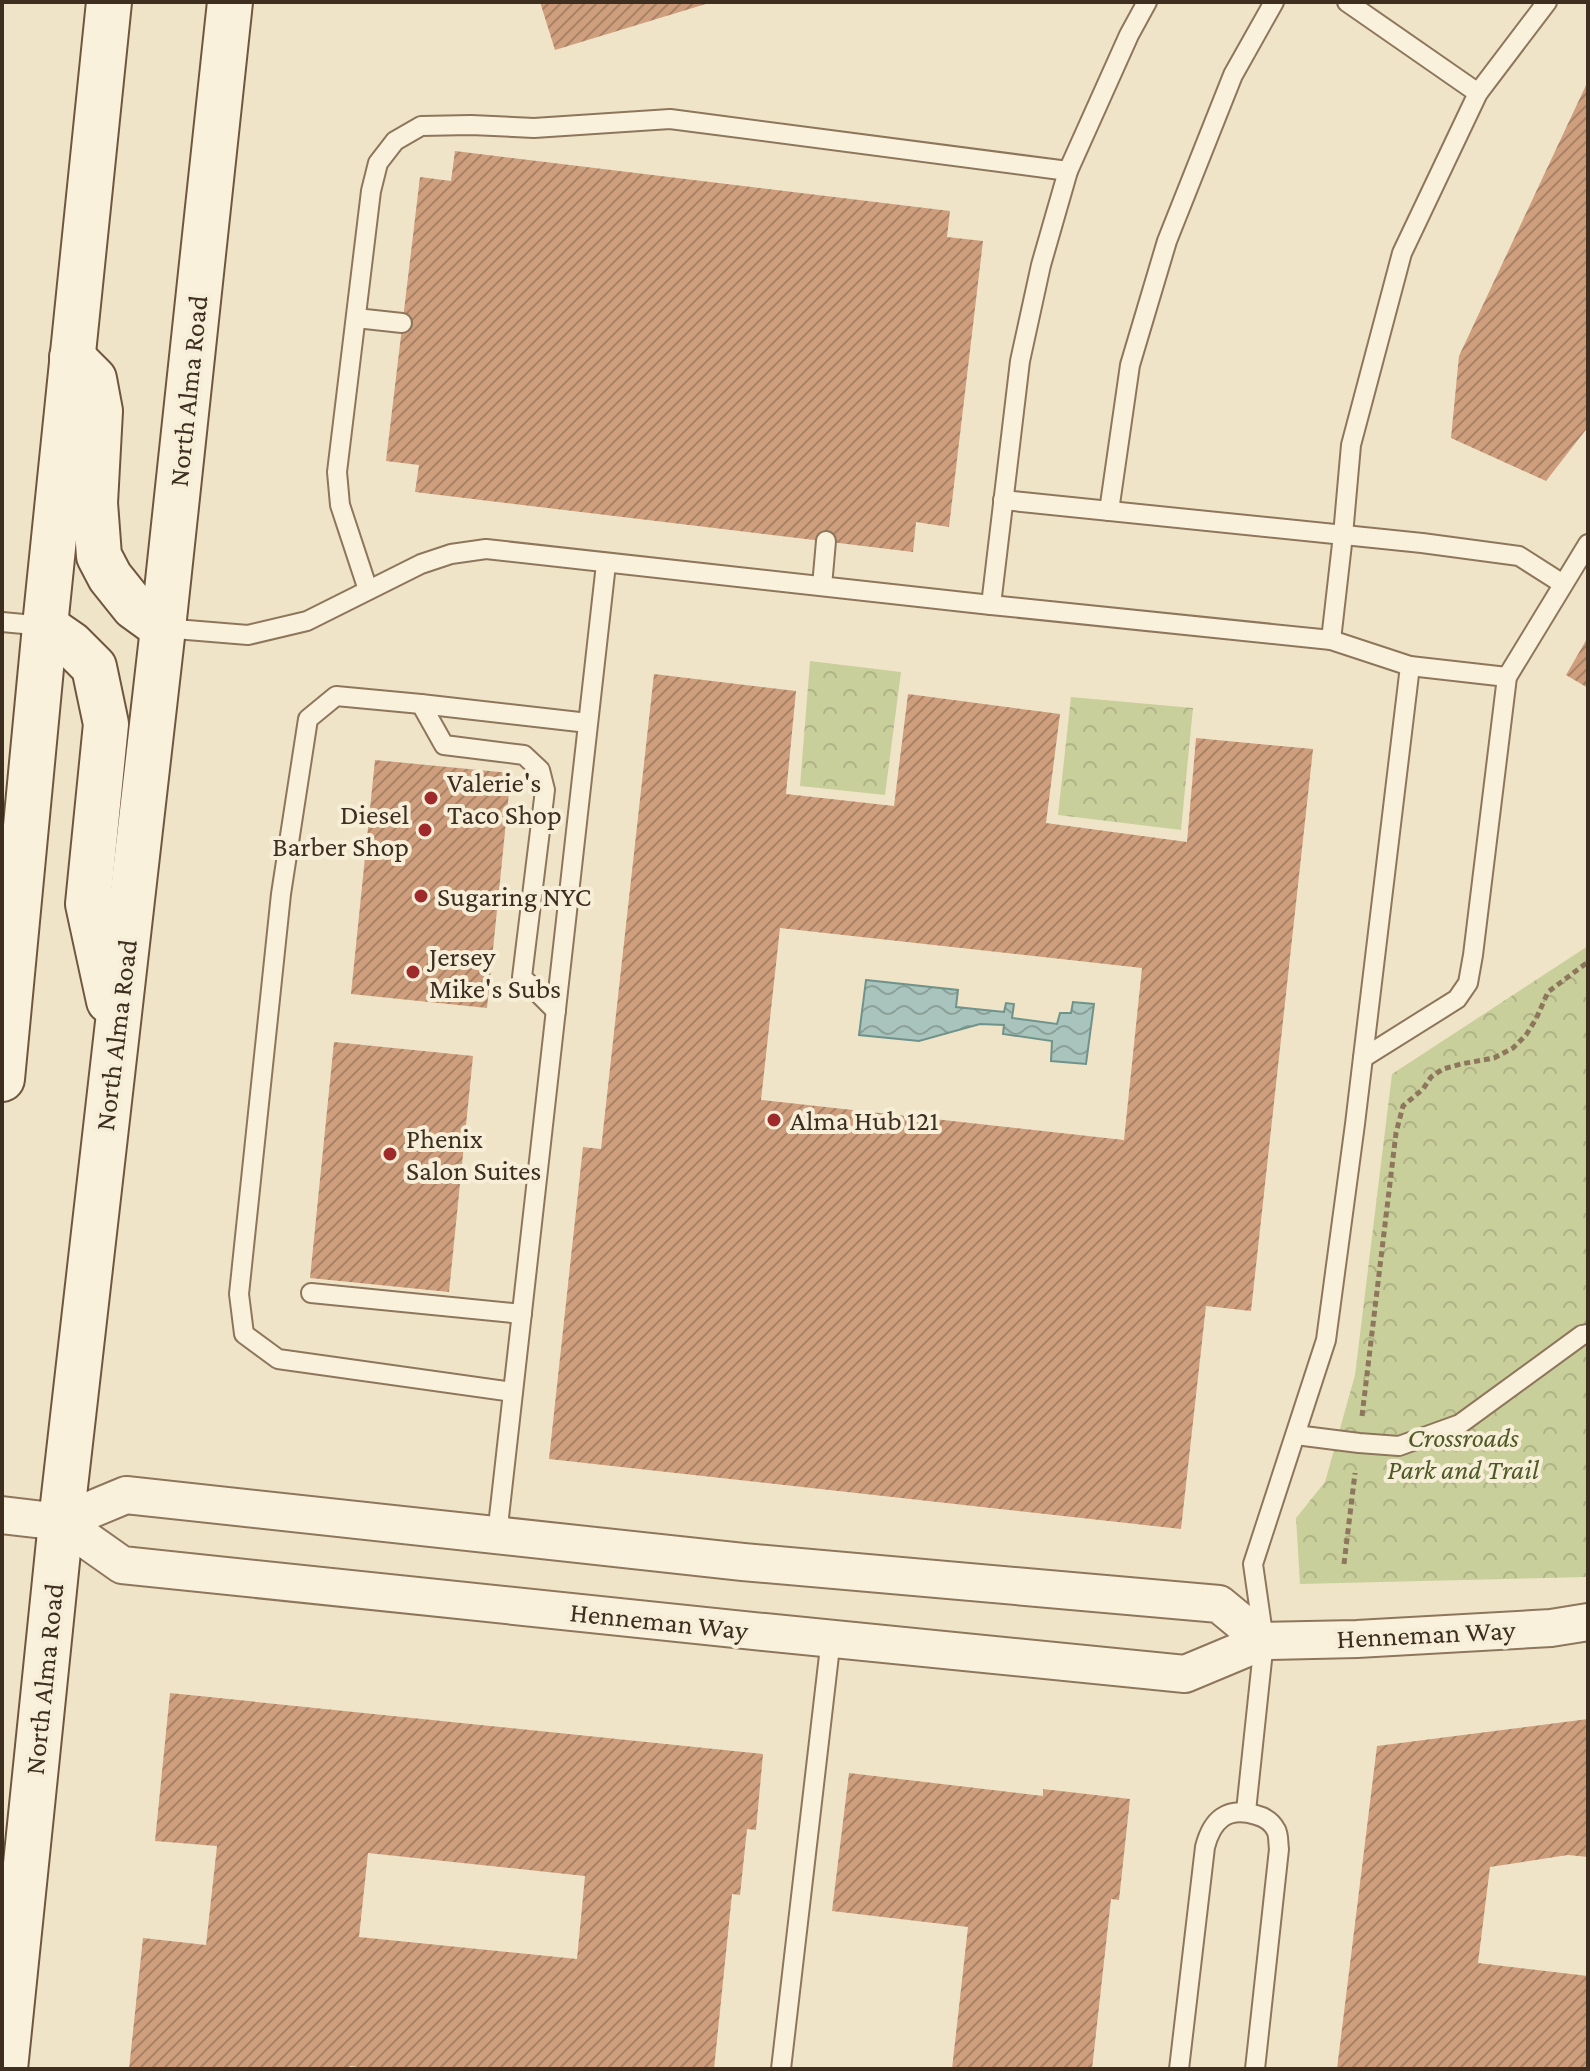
<svg xmlns="http://www.w3.org/2000/svg" width="1590" height="2071" font-family="'Crimson Pro',serif">
  <style>
    .park { fill: url(#park-crowns) }
    .water { fill: url(#water-waves); stroke: #6f938a; stroke-width: 2 }
    .building { fill: url(#building-hatch); fill-rule: evenodd }
    .lines { fill: none; stroke-linecap: round; stroke-linejoin: round }
    .service-casing { stroke: #8d765c; stroke-width: 22 }
    .minor-casing { stroke: #8d765c; stroke-width: 40 }
    .secondary-casing { stroke: #6f573f; stroke-width: 48 }
    .path { stroke: #8d765c; stroke-width: 5; stroke-dasharray: 6 4; stroke-linecap: butt }
    .service { stroke: #faf1dc; stroke-width: 18 }
    .minor { stroke: #faf1dc; stroke-width: 36 }
    .secondary { stroke: #faf1dc; stroke-width: 44 }
    .poi-dot { fill: #9e2a2b; stroke: #f7eed8; stroke-width: 3 }
    .labels { text-anchor: middle; dominant-baseline: central; stroke-width: 8; stroke-linejoin: round; paint-order: stroke }
    .street-label { font-size: 28px; fill: #3d2e20; stroke: #f7eed8 }
    .poi-label { font-size: 28px; fill: #3d2e20; stroke: #f7eed8; text-anchor: start }
    .park-label { font-size: 28px; font-style: italic; fill: #4d5a26; stroke: #f7eed8 }
  </style>
  <defs>
    <pattern id="park-crowns" width="20" height="18" patternUnits="userSpaceOnUse" patternTransform="scale(2)"><rect width="20" height="18" fill="#c9cf9b"/><path d="M2 6a3 3 0 1 1 6 0M12 15a3 3 0 1 1 6 0" fill="none" stroke="#aeb285"/></pattern>
    <pattern id="water-waves" width="16" height="10" patternUnits="userSpaceOnUse" patternTransform="scale(2)"><rect width="16" height="10" fill="#a9c4bc"/><path d="M0 5q4-4 8 0t8 0" fill="none" stroke="#8ba098"/></pattern>
    <pattern id="building-hatch" width="6" height="6" patternUnits="userSpaceOnUse" patternTransform="scale(2)"><rect width="6" height="6" fill="#cf9f7d"/><path d="M-1 1l2-2M0 6l6-6M5 7l2-2" fill="none" stroke="#a98266"/></pattern>
  </defs>
  <rect width="100%" height="100%" fill="#f0e4c8"/>
  <g class="park">
    <path d="M810,661L901,672L885,795L800,786Z"/>
    <path d="M1071,697L1193,708L1181,830L1058,815Z"/>
    <path d="M1588,946V1577L1300,1584L1296,1518L1325,1482L1355,1375L1392,1074Z"/>
  </g>
  <path class="water" d="M866,980L958,990L956,1007L1004,1012L1006,1003L1014,1004L1012,1018L1057,1024L1060,1013H1071L1073,1002L1094,1004L1086,1064L1051,1061L1052,1041L1003,1034L1004,1025L980,1024L919,1041L859,1035Z"/>
  <g class="building">
    <path d="M540,2H709V3L555,50Z"/>
    <path d="M1588,81V427L1546,481L1451,438L1459,356Z"/>
    <path d="M455,151L950,211L947,237L983,241L949,527L916,522L913,552L415,492L419,465L386,461L420,177L451,181Z"/>
    <path d="M1588,637V688L1566,675Z"/>
    <path d="M654,674L796,691L786,794L894,806L908,694L1060,714L1046,823L1187,842L1196,738L1313,749L1251,1311L1206,1306L1181,1529L549,1459L583,1147L601,1149ZM780,928L1142,968L1124,1140L761,1100Z"/>
    <path d="M375,760L511,773L487,1008L351,994Z"/>
    <path d="M334,1042L473,1056L449,1292L310,1278Z"/>
    <path d="M170,1693L763,1754L756,1830L747,1829L740,1895L732,1894L714,2069H375L350,2066V2069H129L143,1938L206,1945L217,1846L155,1841ZM368,1853L585,1876L577,1959L359,1937Z"/>
    <path d="M1588,1719V1857L1568,1855L1490,1867L1478,1963L1588,1976V2069H1337L1377,1746Z"/>
    <path d="M849,1773L1043,1796V1789L1130,1799L1119,1900L1111,1899L1092,2069H952L968,1927L832,1911Z"/>
  </g>
  <g class="lines">
    <g class="service-casing">
      <g id="service">
        <path d="M1347,2L1478,93"/>
        <path d="M356,318L402,323"/>
        <path d="M1003,500L1422,543L1519,556L1563,584"/>
        <path d="M1109,511L1130,365L1167,241L1233,75L1274,2"/>
        <path d="M822,586L826,541"/>
        <path d="M368,590L340,505L337,472L371,191L378,163L395,141L421,126L471,125L534,128L670,119L1068,171"/>
        <path d="M991,605L1020,361L1041,265L1068,171L1129,35L1147,2"/>
        <path d="M2,622L45,626"/>
        <path d="M163,628L248,635L307,621L421,564L451,554L486,549L991,605L1331,640L1410,666L1355,1124L1326,1340L1253,1564L1264,1641L1246,1811"/>
        <path d="M1331,640L1343,535L1351,445L1402,253L1478,93L1547,2"/>
        <path d="M1410,666L1507,677"/>
        <path d="M421,704L444,745L524,755L540,770L545,790L522,977L556,1011"/>
        <path d="M1363,1058L1457,999L1468,983L1473,955L1507,677L1588,544"/>
        <path d="M311,1293L522,1314"/>
        <path d="M513,1392L278,1359L244,1334L239,1294L281,894L308,719L336,696L421,704L588,723"/>
        <path d="M1296,1435L1359,1443L1399,1446L1460,1424L1582,1335L1588,1334"/>
        <path d="M497,1535L606,564"/>
        <path d="M781,2069L831,1638"/>
        <path d="M1179,2069L1205,1847C1212,1820 1227,1806 1256,1815C1264,1817 1272,1822 1276,1830C1279,1835 1278,1844 1279,1849L1255,2069"/>
      </g>
    </g>
    <g class="minor-casing">
      <g id="minor">
        <path d="M2,1515L61,1522L122,1565L764,1632L1185,1674L1264,1641L1357,1639L1551,1628L1588,1622"/>
        <path d="M61,1522L126,1495L743,1562L1219,1604L1264,1641"/>
      </g>
    </g>
    <g class="secondary-casing">
      <g id="secondary">
        <path d="M72,357L94,379L100,411L95,503L99,556L110,577L134,607L163,628"/>
        <path d="M45,626L71,644L94,667L106,724L88,904L109,1001"/>
        <path d="M2,1079L45,626L109,2"/>
        <path d="M5,2069L61,1522L163,628L230,2"/>
      </g>
    </g>
    <g class="path">
      <path d="M1362,1416L1396,1133L1403,1106L1423,1089L1431,1077L1443,1069L1461,1064L1494,1058L1513,1048L1526,1035L1536,1019L1548,992L1588,962"/>
      <path d="M1344,1564L1355,1473"/>
    </g>
    <use href="#service" class="service"/>
    <use href="#minor" class="minor"/>
    <use href="#secondary" class="secondary"/>
  </g>
  <g class="poi-dot">
    <circle cx="431" cy="798" r="8"/>
    <circle cx="425" cy="830" r="8"/>
    <circle cx="421" cy="896" r="8"/>
    <circle cx="413" cy="972" r="8"/>
    <circle cx="774" cy="1120" r="8"/>
    <circle cx="390" cy="1154" r="8"/>
  </g>
  <g class="labels">
    <g class="street-label">
      <text transform="translate(188 391) rotate(-84)">North Alma Road</text>
      <text transform="translate(116 1035) rotate(-83)">North Alma Road</text>
      <text transform="translate(659 1621) rotate(6)">Henneman Way</text>
      <text transform="translate(1426 1634) rotate(-3)">Henneman Way</text>
      <text transform="translate(44 1679) rotate(-84)">North Alma Road</text>
    </g>
    <g class="poi-label">
      <text x="447" y="782">Valerie's<tspan x="447" dy="32">Taco Shop</tspan></text>
      <text x="409" y="814" text-anchor="end">Diesel<tspan x="409" dy="32">Barber Shop</tspan></text>
      <text x="437" y="896">Sugaring NYC</text>
      <text x="429" y="956">Jersey<tspan x="429" dy="32">Mike's Subs</tspan></text>
      <text x="790" y="1120">Alma Hub 121</text>
      <text x="406" y="1138">Phenix<tspan x="406" dy="32">Salon Suites</tspan></text>
    </g>
    <g class="park-label">
      <text x="1463" y="1437">Crossroads<tspan x="1463" dy="32">Park and Trail</tspan></text>
    </g>
  </g>
  <rect width="1590" height="2071" fill="none" stroke="#3d2e20" stroke-width="8"/>
</svg>
